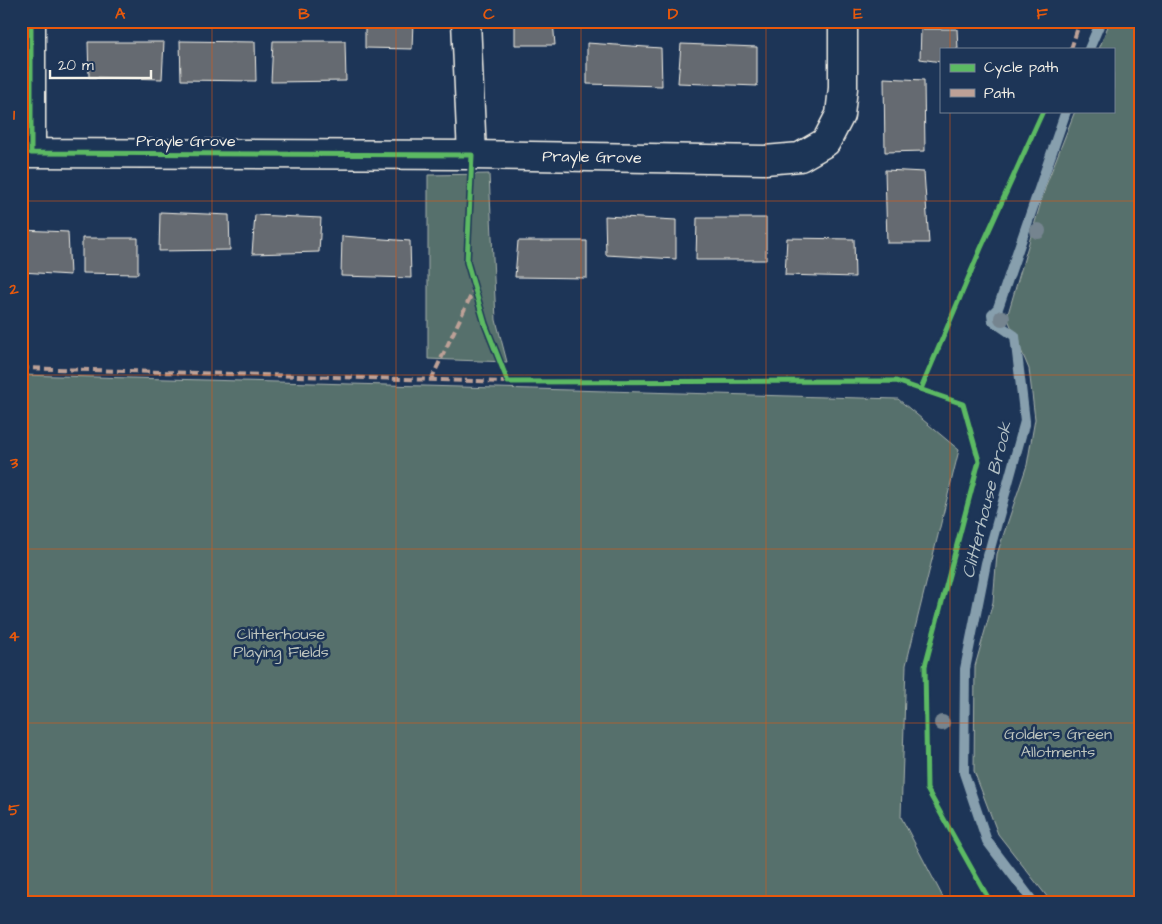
<svg xmlns="http://www.w3.org/2000/svg" width="1162" height="924" font-family="'Architects Daughter',sans-serif">
  <style>
    .green { fill: #57706c; stroke: #a6b0aa }
    .lines { fill: none; stroke-linecap: round; stroke-linejoin: round }
    .stream { stroke: #879fad; stroke-width: 10 }
    .building { fill: #656b71; stroke: #f4f1e8 }
    .minor-casing { stroke: #f4f1e8; stroke-width: 31 }
    .minor { stroke: #1d3557; stroke-width: 28 }
    .quiet { stroke: #bda197; stroke-width: 4; stroke-dasharray: 8 4; stroke-linecap: butt }
    .cycleway-casing { stroke: #1d3557; stroke-width: 8 }
    .cycleway { stroke: #5cba63; stroke-width: 5 }
    .tree { fill: #75848f }
    .grid { fill: none; stroke: #e8590c; stroke-width: 1; stroke-opacity: 0.55 }
    .labels { text-anchor: middle; dominant-baseline: central; stroke-width: 5; stroke-linejoin: round; paint-order: stroke }
    .street-label { font-size: 16px; fill: #f4f1e8; stroke: #1d3557 }
    .park-label { font-size: 16px; fill: #bdc4bd; stroke: #1d3557 }
    .water-label { font-size: 18px; font-style: italic; fill: #b4c1c5; stroke: #1d3557 }
    .neatline { fill: none; stroke: #e8590c; stroke-width: 2 }
    .grid-label { font-size: 16px; text-anchor: middle; font-weight: bold; fill: #e8590c }
  </style>
  <rect width="100%" height="100%" fill="#1d3557"/>
  <filter id="ink" filterUnits="userSpaceOnUse"><feTurbulence type="fractalNoise" baseFrequency=".02" numOctaves="2"/><feDisplacementMap in="SourceGraphic" scale="10" xChannelSelector="R" yChannelSelector="G"/><feConvolveMatrix kernelMatrix="1 2 1 2 8 2 1 2 1" color-interpolation-filters="sRGB"/></filter>
  <g filter="url(#ink)">
    <g class="green">
      <path d="M1110,21H1141V903H1052L998,834L974,771L975,666L993,602L997,554L1027,465L1035,419L1029,369L1007,317L1046,185L1075,111H1113V49H1099Z"/>
      <path d="M489,174L496,320L507,362L428,359V175Z"/>
      <path d="M21,375L898,399L959,450L906,665L901,817L946,903H21Z"/>
    </g>
    <g class="lines">
      <g class="stream">
        <path d="M1089,49L1101,21"/>
        <path d="M1034,903L987,841L964,773L965,669L986,563L1025,421L1015,336L993,321L992,314L998,308L1066,111"/>
      </g>
    </g>
    <g class="building">
      <path d="M365,21H413L412,49L365,48Z"/>
      <path d="M515,21H553L555,45H515Z"/>
      <path d="M918,21H961V25L918,23Z"/>
      <path d="M921,29H957L958,49H941V62L920,59Z"/>
      <path d="M180,41L255,42L256,81L181,80Z"/>
      <path d="M273,41H345L346,81L271,82Z"/>
      <path d="M88,42H164L162,79L89,77Z"/>
      <path d="M587,43L661,48L662,86L587,84Z"/>
      <path d="M681,44L757,47V86L678,83Z"/>
      <path d="M884,78L924,80L925,151L885,152Z"/>
      <path d="M885,170L924,172L929,243H887Z"/>
      <path d="M160,212L229,215L230,250L159,251Z"/>
      <path d="M255,215L321,218L319,252L252,254Z"/>
      <path d="M605,216L676,220V259L606,255Z"/>
      <path d="M697,218H766V260H696Z"/>
      <path d="M21,230L68,232L70,275L21,272Z"/>
      <path d="M342,236L410,241L411,278L341,276Z"/>
      <path d="M82,238H138V274L82,273Z"/>
      <path d="M787,238L854,239L855,277L785,275Z"/>
      <path d="M518,241H587V278L515,277Z"/>
    </g>
    <g class="lines">
      <g class="minor-casing">
        <g id="minor">
          <path d="M31,21V153L472,155L765,160L800,157L826,142L840,115L843,88V21"/>
          <path d="M466,21L472,155"/>
        </g>
      </g>
      <use href="#minor" class="minor"/>
      <g class="quiet">
        <path d="M1071,49L1080,21"/>
        <path d="M21,368L508,382"/>
        <path d="M431,380L475,287"/>
      </g>
      <g class="cycleway-casing">
        <g id="cycleway">
          <path d="M31,21V153L472,155L467,262L485,324L508,382L896,381L963,404L979,461L925,666L927,789L991,903"/>
          <path d="M921,389L981,248L1043,111"/>
        </g>
      </g>
      <use href="#cycleway" class="cycleway"/>
    </g>
    <g class="tree">
      <circle cx="1038" cy="231" r="8"/>
      <circle cx="1002" cy="318" r="8"/>
      <circle cx="942" cy="723" r="8"/>
    </g>
  </g>
  <path class="grid" d="M212,21V903M396,21V903M581,21V903M766,21V903M950,21V49M950,111V903M21,201H1141M21,375H1141M21,549H1141M21,723H1141"/>
  <g class="labels">
    <g class="street-label">
      <text x="186" y="141">Prayle Grove</text>
      <text transform="translate(592 157) rotate(1)">Prayle Grove</text>
    </g>
    <g class="park-label">
      <text x="281" y="634">Clitterhouse<tspan x="281" dy="18">Playing Fields</tspan></text>
      <text x="1058" y="734">Golders Green<tspan x="1058" dy="18">Allotments</tspan></text>
    </g>
    <g class="water-label">
      <text transform="translate(987 500) rotate(-76)">Clitterhouse Brook</text>
    </g>
  </g>
  <rect width="1162" height="924" fill="none" stroke="#1d3557" stroke-width="55"/>
  <rect x="940" y="48" width="175" height="65" fill="#1d3557" stroke="#738091"/>
  <rect x="950" y="64" width="25" height="8" fill="#5cba63" stroke="#738091"/>
  <text x="984" y="72" font-size="15" fill="#f4f1e8">Cycle path</text>
  <rect x="950" y="89" width="25" height="8" fill="#bda197" stroke="#738091"/>
  <text x="984" y="98" font-size="15" fill="#f4f1e8">Path</text>
  <path d="M50 70v8h101v-8" fill="none" stroke="#f4f1e8" stroke-width="2.5"/>
  <text x="58" y="70" font-size="15" fill="#f4f1e8" stroke="#1d3557" stroke-width="4" paint-order="stroke">20 m</text>
  <rect x="28" y="28" width="1106" height="868" class="neatline"/>
  <g class="grid-label">
    <text x="120" y="19">A</text>
    <text x="304" y="19">B</text>
    <text x="489" y="19">C</text>
    <text x="673" y="19">D</text>
    <text x="858" y="19">E</text>
    <text x="1042" y="19">F</text>
    <text x="14" y="120">1</text>
    <text x="14" y="294">2</text>
    <text x="14" y="468">3</text>
    <text x="14" y="641">4</text>
    <text x="14" y="815">5</text>
  </g>
</svg>
